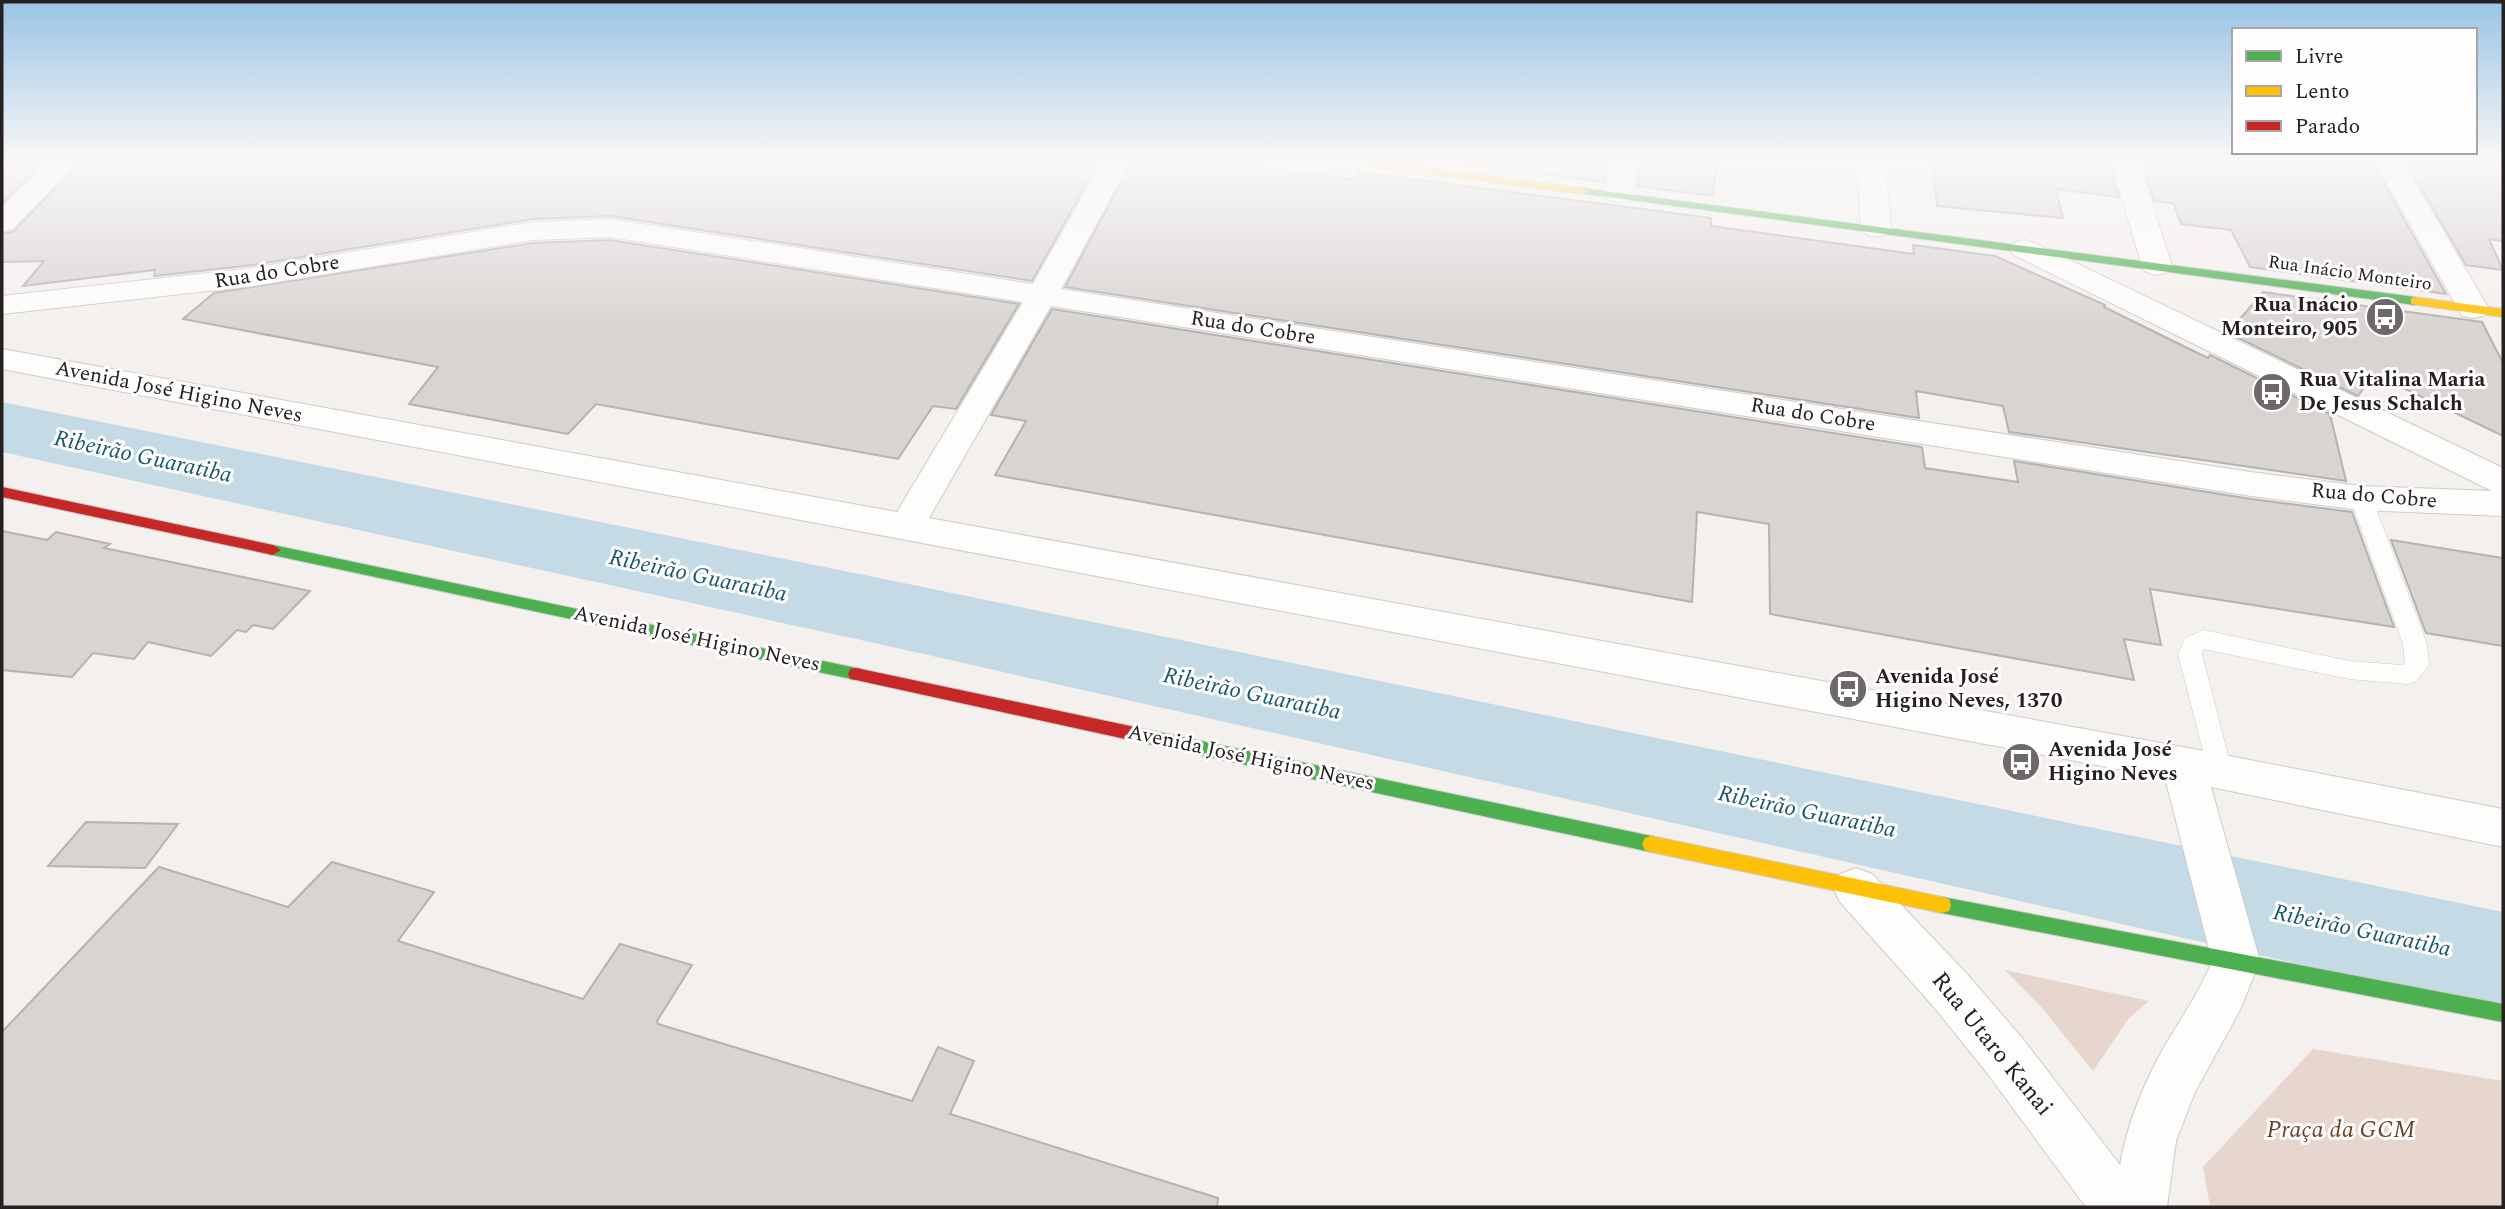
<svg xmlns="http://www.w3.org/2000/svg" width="2505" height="1209" font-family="Spectral,serif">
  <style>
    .green { fill: #e6d6cd }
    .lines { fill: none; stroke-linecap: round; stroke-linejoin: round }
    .river { fill: #c4dae4; fill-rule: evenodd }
    .building { fill: #d7d4d2; stroke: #b5b2b1; stroke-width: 2 }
    .lane-casing { stroke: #cecbca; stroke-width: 1 }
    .street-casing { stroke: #cecbca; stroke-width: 2 }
    .fast-casing { stroke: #cecbca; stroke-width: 2 }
    .slow-casing { stroke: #cecbca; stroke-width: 2 }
    .jam-casing { stroke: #cecbca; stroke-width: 2 }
    .lane { fill: #fdfdfc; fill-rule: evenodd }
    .street { fill: #fdfdfc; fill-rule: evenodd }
    .fast { fill: #4caf50; fill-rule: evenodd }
    .slow { fill: #ffc107; fill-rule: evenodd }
    .jam { fill: #c62828; fill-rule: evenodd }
    .labels { text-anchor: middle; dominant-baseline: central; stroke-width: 6; stroke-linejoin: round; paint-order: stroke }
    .far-street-label { font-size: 18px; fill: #242120; stroke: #fffdfd }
    .street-label { font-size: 21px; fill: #242120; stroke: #fffdfd }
    .poi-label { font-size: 21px; font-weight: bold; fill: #242120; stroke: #fffdfd; text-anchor: start }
    .water-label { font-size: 23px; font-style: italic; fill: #18586d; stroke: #fffdfd }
    .near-street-label { font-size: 24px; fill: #242120; stroke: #fffdfd }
    .near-park-label { font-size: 24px; font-style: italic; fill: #6c4127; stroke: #fffdfd }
  </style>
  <rect width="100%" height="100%" fill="#f3f0ee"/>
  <g class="green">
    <path d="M2005,970L2149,1001L2129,1018L2093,1071L2042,1008Z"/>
    <path d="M2313,1049L2503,1081V1207H2210L2203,1167Z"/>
  </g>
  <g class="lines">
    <path class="river" d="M2,402L879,578L2503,912V1010L879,644L2,452Z"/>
  </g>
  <g class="building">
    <path d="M2,162H44L2,204Z"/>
    <path d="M81,162H1099L1032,281L610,216L533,219L253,265L154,276L155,270L23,286L44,261L2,262V234L14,231Z"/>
    <path d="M1132,162H1216L1357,180V172L1711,218V226L1914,254L1913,245L1995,256L2105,305L2104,307L2173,341L2208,358L2210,355L2330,414L2346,481L2009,432L2003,406L1916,391L1919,418L1065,287Z"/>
    <path d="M1444,162H1607L1604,182Z"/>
    <path d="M1640,162H1717L1713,196L1637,186Z"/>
    <path d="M1932,162H2109L2119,197L2056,189L2063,218L1937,206Z"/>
    <path d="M2142,162H2372L2446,294L2250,267L2231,230L2181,224L2174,204L2154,201Z"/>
    <path d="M2406,162H2503V241L2489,239L2503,270L2466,265Z"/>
    <path d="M610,240L1019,304L956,409L933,406L898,459L596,404L568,434L409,404L438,367L183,319L214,293L533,243Z"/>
    <path d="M2263,292L2482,322L2503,363V436L2374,374L2358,396L2228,333Z"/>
    <path d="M1052,309L1922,447L1925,468L2018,482L2014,461L2251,499L2352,512L2394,627L2150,589L2161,645L2124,639L2134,680L1770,614L1769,524L1697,512L1692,602L995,475L1026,421L991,415Z"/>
    <path d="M2,531L47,540L56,532L110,544L104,548L310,591L273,629L253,625L246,632L237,630L211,656L148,642L134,659L93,653L72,677L2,670Z"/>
    <path d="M2391,540L2503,558V646L2426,633Z"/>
    <path d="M86,822L178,824L145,868L48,866Z"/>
    <path d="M332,862L434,892L398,941L583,999L620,944L692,965L657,1021L658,1024L912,1101L938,1047L974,1061L950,1114L1218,1198L1217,1207H2V1032L159,867L288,907Z"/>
  </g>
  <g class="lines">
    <g class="lane-casing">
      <path id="lane" d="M2361,491L2368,493L2372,498L2427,644L2429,665L2415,682L2407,684L2349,679L2203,649L2202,654L2232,771L2228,778L2219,781L2210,778L2178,654L2185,638L2204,630L2349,661L2402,665L2405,662L2403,644L2350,498L2354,493Z"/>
    </g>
    <g class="street-casing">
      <g id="street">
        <path d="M48,162H78L12,229L2,232V207Z"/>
        <path d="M1102,162H1130L1061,289L2251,472L2361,486L2492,491L2014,255L2009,249L2014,243L2024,240L2034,243L2503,468V516L2361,510L2251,496L1051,306L929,518L2183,747L2503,809V847L2211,787L2260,961L2240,1010L2195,1092L2176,1141L2167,1207H2086L1987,1073L1933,1006L1840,902L1833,888L1840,874L1856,868L1872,874L1967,974L2023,1039L2120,1165C2126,1130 2140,1093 2156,1062C2174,1027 2198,997 2212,961L2165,778L2,369V349L897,512L1023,302L610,237L533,240L253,286L2,314V296L253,268L533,222L610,219L1033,284Z"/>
        <path d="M1610,162H1638L1633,194L1629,200L1619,202L1609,200L1605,194Z"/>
        <path d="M1857,162H1885L1891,228L1886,234L1876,237L1866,234L1861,228Z"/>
        <path d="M2111,162H2139L2172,266L2168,272L2157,275L2146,272L2142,266Z"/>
        <path d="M2375,162H2403L2489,309L2484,316L2473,318L2462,316Z"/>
      </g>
    </g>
    <g class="fast-casing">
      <g id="fast">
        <path d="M1582,188L2415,297L2421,301L2415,305L1578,193V189Z"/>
        <path d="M273,545L856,668L862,669L864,674L862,679L856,680L268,554L265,550L268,546Z"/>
        <path d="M1130,726L1651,836L1657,838L1660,844L1657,850L1651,852L1130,740L1124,738L1121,733L1124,728Z"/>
        <path d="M1942,897L2503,1004V1022L1942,913L1935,911L1933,905L1935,899Z"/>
      </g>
    </g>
    <g class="slow-casing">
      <g id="slow">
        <path d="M1352,162H1384L1582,188L1588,191L1582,194L1358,165Z"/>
        <path d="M2415,297L2503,309V317L2411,304V298Z"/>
        <path d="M1651,836L1942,897L1949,899L1951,905L1949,911L1942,913L1651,852L1645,850L1642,844L1645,838Z"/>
      </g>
    </g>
    <g class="jam-casing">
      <g id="jam">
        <path d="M2,487L273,545L281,550L273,555L2,497Z"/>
        <path d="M856,668L1130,726L1136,728L1139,733L1136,738L1130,740L856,680L850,679L848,674L850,669Z"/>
      </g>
    </g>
    <use href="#lane" class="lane"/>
    <use href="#street" class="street"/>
    <use href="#fast" class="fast"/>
    <use href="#slow" class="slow"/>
    <use href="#jam" class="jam"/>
  </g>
  <linearGradient id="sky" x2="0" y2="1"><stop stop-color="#99c3e6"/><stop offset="0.49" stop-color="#faf8f7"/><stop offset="1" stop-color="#faf8f7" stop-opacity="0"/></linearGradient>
  <rect width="2505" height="331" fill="url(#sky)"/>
  <defs>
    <g id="bus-disc" transform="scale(2.0125)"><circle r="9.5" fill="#6c6968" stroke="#fffdfd"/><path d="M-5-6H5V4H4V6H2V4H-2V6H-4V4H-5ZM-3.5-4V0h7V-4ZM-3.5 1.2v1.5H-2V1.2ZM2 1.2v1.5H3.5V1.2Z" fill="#fff"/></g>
  </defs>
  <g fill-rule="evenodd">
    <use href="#bus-disc" x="2385" y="317"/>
    <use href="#bus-disc" x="2272" y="392"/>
    <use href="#bus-disc" x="1848" y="689"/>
    <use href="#bus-disc" x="2021" y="762"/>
  </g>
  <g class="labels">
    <g class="far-street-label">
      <text transform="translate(2350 273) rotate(8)">Rua Inácio Monteiro</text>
    </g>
    <g class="street-label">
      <text transform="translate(277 272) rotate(-9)">Rua do Cobre</text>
      <text transform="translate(1253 328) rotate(9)">Rua do Cobre</text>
      <text transform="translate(179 392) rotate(11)">Avenida José Higino Neves</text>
      <text transform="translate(1813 415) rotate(9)">Rua do Cobre</text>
      <text transform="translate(2374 496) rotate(5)">Rua do Cobre</text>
      <text transform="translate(697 639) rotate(12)">Avenida José Higino Neves</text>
      <text transform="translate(1251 758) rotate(12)">Avenida José Higino Neves</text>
    </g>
    <g class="poi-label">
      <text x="2358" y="305" text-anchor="end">Rua Inácio<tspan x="2358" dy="24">Monteiro, 905</tspan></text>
      <text x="2299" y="380">Rua Vitalina Maria<tspan x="2299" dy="24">De Jesus Schalch</tspan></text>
      <text x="1875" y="677">Avenida José<tspan x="1875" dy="24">Higino Neves, 1370</tspan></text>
      <text x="2048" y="750">Avenida José<tspan x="2048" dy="24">Higino Neves</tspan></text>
    </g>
    <g class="water-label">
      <text transform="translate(143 457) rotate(12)">Ribeirão Guaratiba</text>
      <text transform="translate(698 576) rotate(12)">Ribeirão Guaratiba</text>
      <text transform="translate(1252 694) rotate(12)">Ribeirão Guaratiba</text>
      <text transform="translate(1807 812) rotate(12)">Ribeirão Guaratiba</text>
      <text transform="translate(2362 931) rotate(12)">Ribeirão Guaratiba</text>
    </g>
    <g class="near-street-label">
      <text transform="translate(1992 1044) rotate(51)">Rua Utaro Kanai</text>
    </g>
    <g class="near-park-label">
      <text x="2341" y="1130">Praça da GCM</text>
    </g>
  </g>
  <rect width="2505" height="1209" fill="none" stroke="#242120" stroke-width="7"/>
  <rect x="2232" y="28" width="245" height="126" fill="#fffdfd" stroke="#a7a5a5" stroke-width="2"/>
  <rect x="2246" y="51" width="35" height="10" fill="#4caf50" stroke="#a7a5a5" stroke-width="2"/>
  <text x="2295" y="63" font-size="21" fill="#242120">Livre</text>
  <rect x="2246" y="86" width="35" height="10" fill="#ffc107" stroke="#a7a5a5" stroke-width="2"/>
  <text x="2295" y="98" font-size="21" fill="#242120">Lento</text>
  <rect x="2246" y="121" width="35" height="10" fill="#c62828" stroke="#a7a5a5" stroke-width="2"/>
  <text x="2295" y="133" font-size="21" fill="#242120">Parado</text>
</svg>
